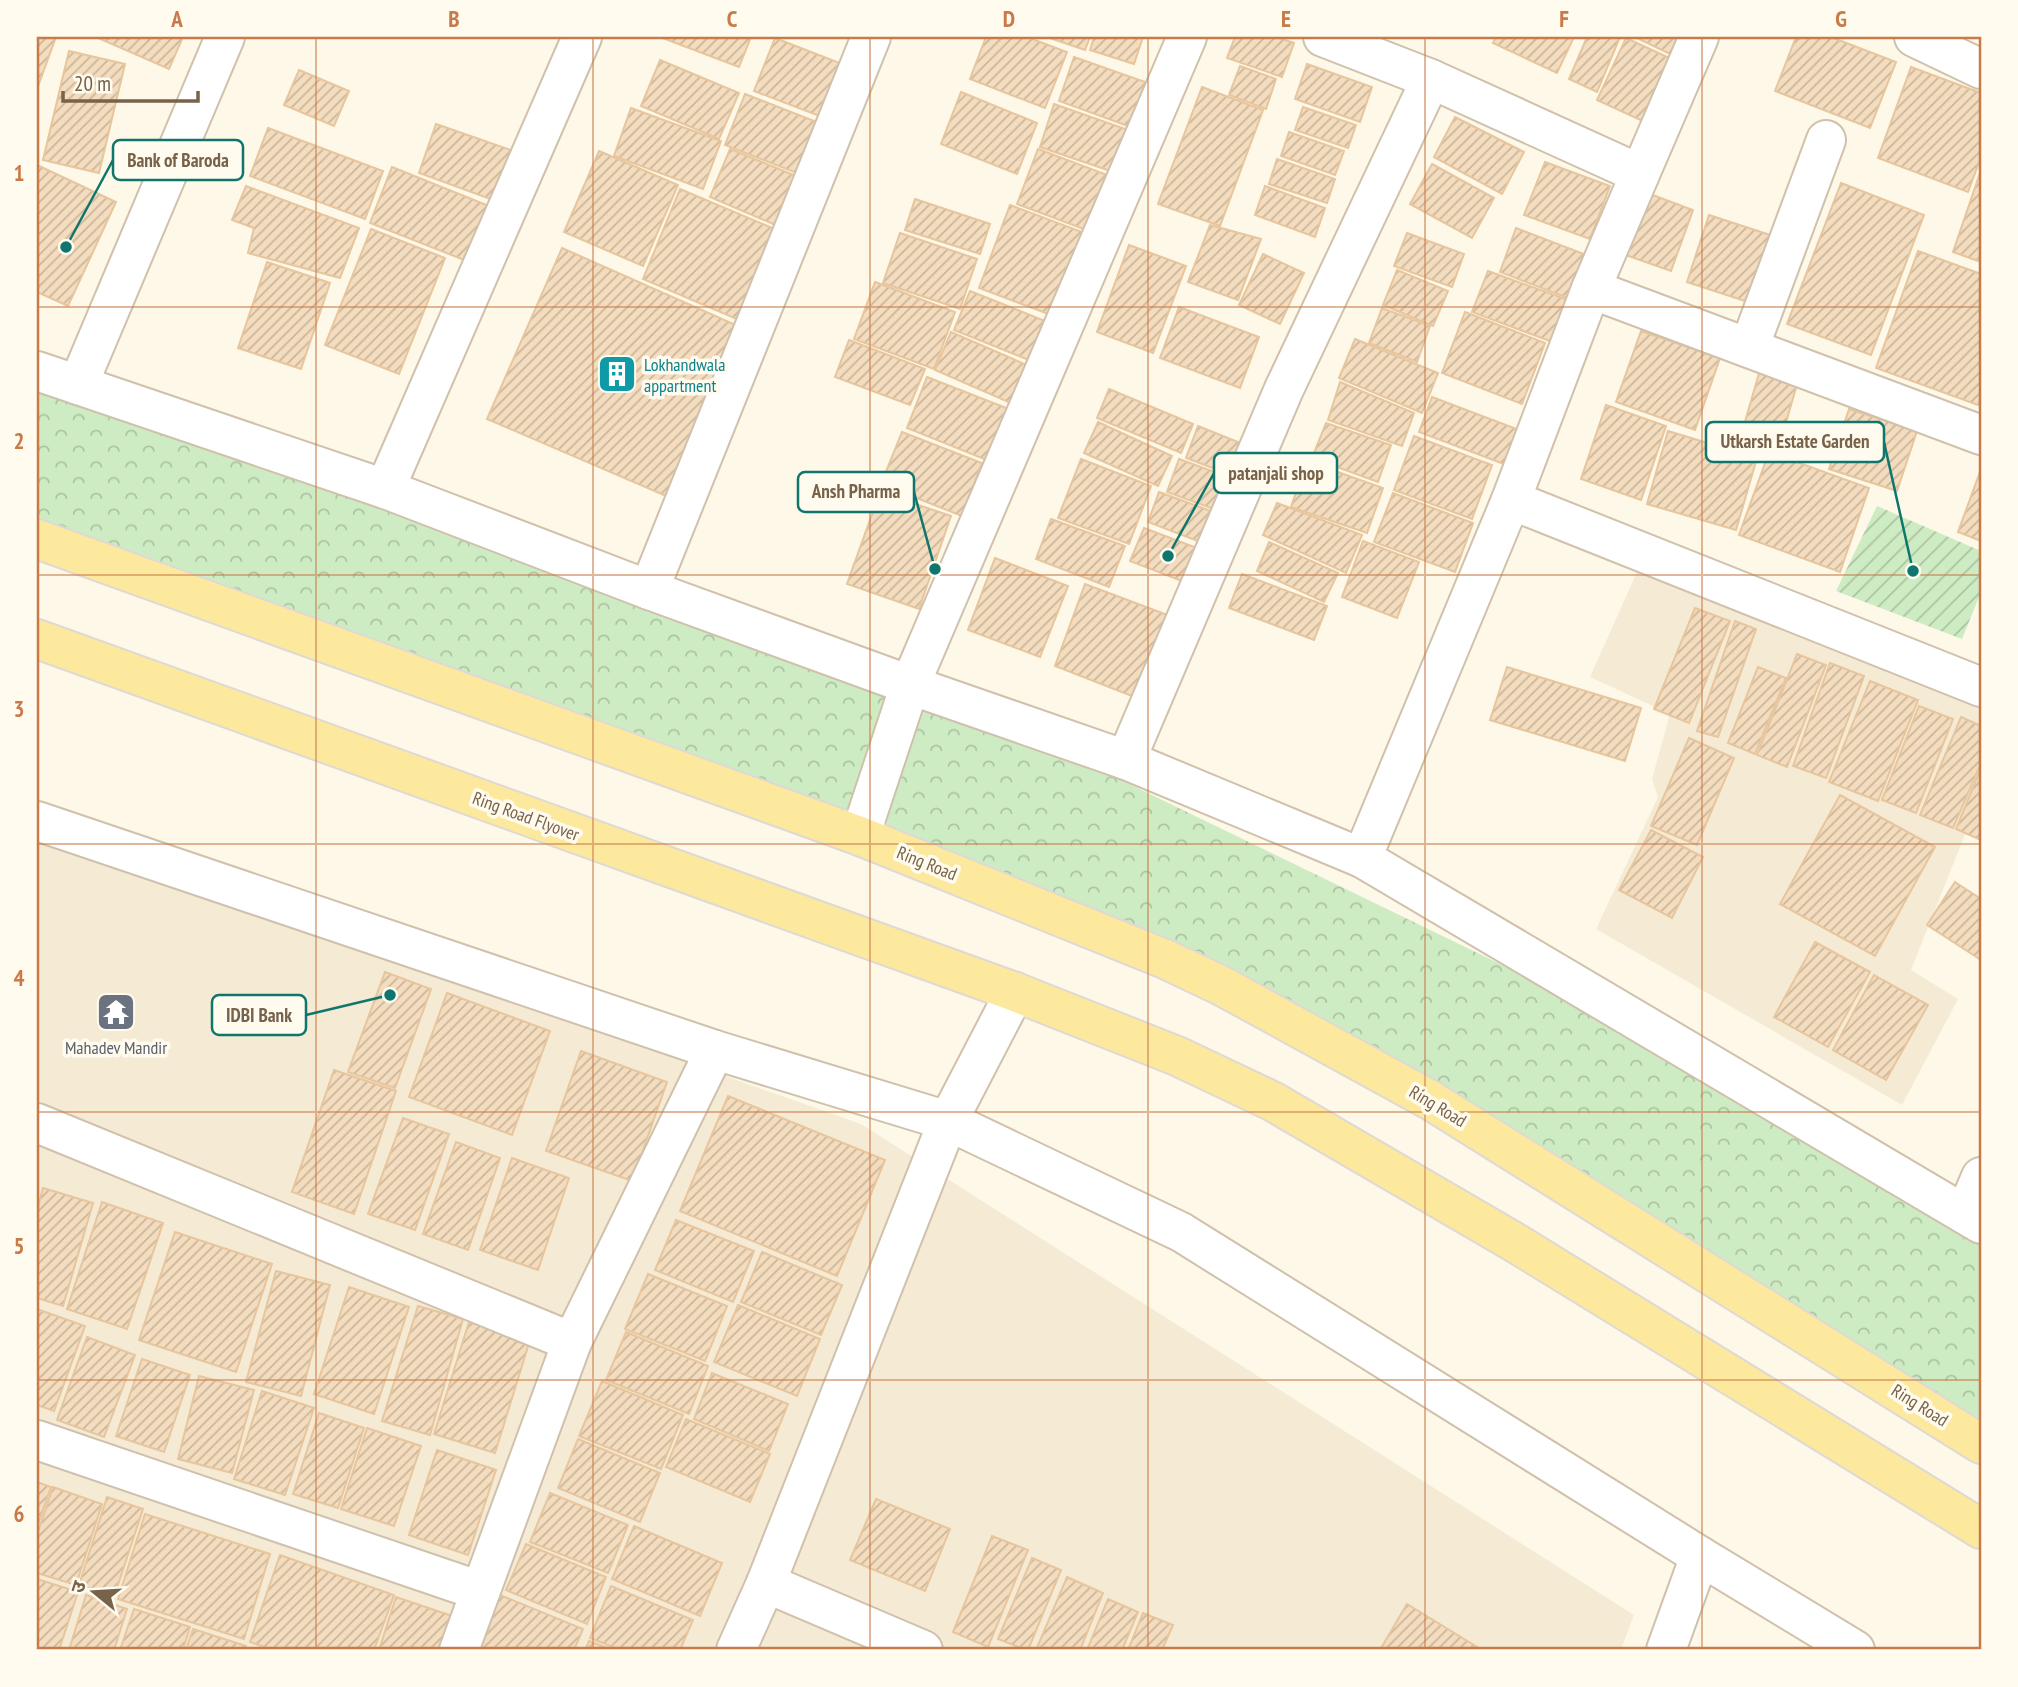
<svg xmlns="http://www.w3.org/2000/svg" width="2018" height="1687" font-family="'PT Sans Narrow','Noto Sans Devanagari',sans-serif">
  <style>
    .residential { fill: #f5ebd5 }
    .forest { fill: url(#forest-crowns) }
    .garden { fill: url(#garden-furrows) }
    .building { fill: url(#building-hatch); stroke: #e7c59d; stroke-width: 2 }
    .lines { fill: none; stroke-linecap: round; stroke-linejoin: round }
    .minor-casing { stroke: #d0c1ac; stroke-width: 42 }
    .major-casing { stroke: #dfd9d4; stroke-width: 42 }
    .minor { stroke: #fff; stroke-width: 38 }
    .major { stroke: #fde99e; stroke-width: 38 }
    .grid { fill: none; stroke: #c87b49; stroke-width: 2; stroke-opacity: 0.55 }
    .labels { text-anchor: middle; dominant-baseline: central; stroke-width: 7; stroke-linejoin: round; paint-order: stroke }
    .culture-label { font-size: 18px; fill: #0d838f; stroke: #fffbee; text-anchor: start }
    .street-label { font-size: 18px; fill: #78624a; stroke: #fffbee }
    .worship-label { font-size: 18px; fill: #5b616d; stroke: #fffbee }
    .leader { fill: none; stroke: #0f766e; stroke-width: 2.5 }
    .callout-dot { fill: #0f766e; stroke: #fffbee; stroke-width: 2.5 }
    .callout { fill: #fffbee; stroke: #0f766e; stroke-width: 2.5 }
    .callout-label { font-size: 19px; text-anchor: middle; font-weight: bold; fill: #78624a }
    .neatline { fill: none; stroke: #c87b49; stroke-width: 2.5 }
    .grid-label { font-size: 23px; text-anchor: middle; font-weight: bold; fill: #c87b49 }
  </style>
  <defs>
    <pattern id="forest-crowns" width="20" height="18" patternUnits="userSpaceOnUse" patternTransform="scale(1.75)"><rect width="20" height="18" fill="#ceecc4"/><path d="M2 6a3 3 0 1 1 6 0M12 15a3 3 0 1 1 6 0" fill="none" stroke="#acc3a1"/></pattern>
    <pattern id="garden-furrows" width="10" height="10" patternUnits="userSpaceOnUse" patternTransform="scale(1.75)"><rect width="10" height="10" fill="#ceecc4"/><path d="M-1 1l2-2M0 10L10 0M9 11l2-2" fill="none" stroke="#acc3a1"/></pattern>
    <pattern id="building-hatch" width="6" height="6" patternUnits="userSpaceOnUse" patternTransform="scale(1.75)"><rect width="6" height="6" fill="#f4dcbe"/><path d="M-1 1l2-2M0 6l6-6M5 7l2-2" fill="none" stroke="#cab69c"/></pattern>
  </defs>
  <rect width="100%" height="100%" fill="#fdf8e7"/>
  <g class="residential">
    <path d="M1641,563L1981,700V836L1966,832L1911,970L1958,999L1902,1105L1596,929L1658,797L1652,779L1670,714L1590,677Z"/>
    <path d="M37,833L861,1124L1634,1615L1621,1650H37Z"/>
  </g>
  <path class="forest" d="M37,353L816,632L1601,1013L1981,1225V1447L1165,959L37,545Z"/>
  <path class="garden" d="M1877,506L1981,551V592L1962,639L1836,591Z"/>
  <g class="building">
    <path d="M37,37H56L37,89Z"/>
    <path d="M96,37H183L169,69Z"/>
    <path d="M660,37H751L739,67Z"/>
    <path d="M986,37H1027L1067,52L1045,108L970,79Z"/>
    <path d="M1047,37H1090L1085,50Z"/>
    <path d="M1094,37H1143L1134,64L1090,50Z"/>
    <path d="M1235,37H1276L1294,43L1282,77L1227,58Z"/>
    <path d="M1496,37H1574L1557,73L1493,43Z"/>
    <path d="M1587,37H1620L1597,92L1569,79Z"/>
    <path d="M1635,37H1679L1670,54Z"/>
    <path d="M1796,37H1831L1896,62L1870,128L1775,91Z"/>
    <path d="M775,38L850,67L830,120L754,91Z"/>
    <path d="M1626,38L1678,62L1649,124L1597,100Z"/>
    <path d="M69,51L125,64L99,173L43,160Z"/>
    <path d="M1074,57L1151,84L1136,129L1059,101Z"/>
    <path d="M660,60L739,93L719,139L641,106Z"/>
    <path d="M1307,64L1372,87L1360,122L1295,99Z"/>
    <path d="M1240,66L1276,79L1266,109L1229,95Z"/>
    <path d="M1911,67L1981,93V157L1968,192L1878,158Z"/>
    <path d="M299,70L349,91L334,126L284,105Z"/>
    <path d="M1202,87L1263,110L1220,226L1158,204Z"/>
    <path d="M961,92L1037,123L1017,174L941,144Z"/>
    <path d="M745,94L827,126L807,177L725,145Z"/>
    <path d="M1054,104L1137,133L1122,175L1040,147Z"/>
    <path d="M1303,107L1356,125L1348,148L1295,130Z"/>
    <path d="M631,108L721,141L703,189L614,156Z"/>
    <path d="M1455,117L1524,152L1502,194L1434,157Z"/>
    <path d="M436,124L522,154L504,204L419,173Z"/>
    <path d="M268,128L383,171L365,219L250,176Z"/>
    <path d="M1289,132L1344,151L1335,175L1281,156Z"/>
    <path d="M730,149L806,180L785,229L710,197Z"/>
    <path d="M1038,149L1110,176L1089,231L1017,204Z"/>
    <path d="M599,151L678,185L643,266L564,232Z"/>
    <path d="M1277,159L1335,179L1327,203L1269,184Z"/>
    <path d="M1545,162L1610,186L1590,239L1524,215Z"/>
    <path d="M1432,164L1494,198L1472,238L1410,204Z"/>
    <path d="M37,165L116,202L68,306L37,292Z"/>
    <path d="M392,167L499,210L477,265L370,223Z"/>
    <path d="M1981,170V262L1953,252Z"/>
    <path d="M1841,183L1924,215L1871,355L1787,324Z"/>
    <path d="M246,186L359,228L340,278L248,253L254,228L232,220Z"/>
    <path d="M1265,186L1325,208L1315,237L1255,215Z"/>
    <path d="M680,189L784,233L746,323L643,279Z"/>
    <path d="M1642,191L1693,210L1671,271L1620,253Z"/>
    <path d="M915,199L990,224L980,254L905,230Z"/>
    <path d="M1010,205L1082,232L1051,315L979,288Z"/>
    <path d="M1709,215L1770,235L1748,302L1687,282Z"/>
    <path d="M1210,225L1261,239L1238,300L1188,282Z"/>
    <path d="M1516,228L1589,256L1573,300L1500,272Z"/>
    <path d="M371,229L445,258L399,374L325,345Z"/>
    <path d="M900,233L977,259L960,309L883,283Z"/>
    <path d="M1407,233L1464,254L1452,287L1394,266Z"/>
    <path d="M1129,245L1186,266L1153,353L1097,332Z"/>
    <path d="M562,248L747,330L673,499L487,419Z"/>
    <path d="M1918,251L1981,274V397L1978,405L1876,368Z"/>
    <path d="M1263,254L1304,273L1280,324L1239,305Z"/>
    <path d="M267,262L330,283L301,369L238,348Z"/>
    <path d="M1397,270L1448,291L1433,326L1383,305Z"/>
    <path d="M1488,271L1571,301L1555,343L1472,312Z"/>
    <path d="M875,282L955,312L934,369L854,339Z"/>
    <path d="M970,291L1050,323L1034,362L954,330Z"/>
    <path d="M1179,307L1259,337L1240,388L1160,358Z"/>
    <path d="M1382,308L1430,326L1417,362L1369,343Z"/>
    <path d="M1465,312L1545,343L1522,404L1442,373Z"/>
    <path d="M1641,331L1720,358L1695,430L1616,402Z"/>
    <path d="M951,332L1029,366L1013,404L935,370Z"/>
    <path d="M1355,339L1438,373L1422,413L1339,378Z"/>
    <path d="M849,340L925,369L910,405L835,377Z"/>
    <path d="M1762,363L1800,374L1778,450L1740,439Z"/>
    <path d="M927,377L1009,409L989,461L907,428Z"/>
    <path d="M1340,382L1414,413L1402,446L1328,420Z"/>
    <path d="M1109,389L1193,424L1181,453L1097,418Z"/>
    <path d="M1432,397L1522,431L1509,466L1419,432Z"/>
    <path d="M1606,405L1666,426L1641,500L1581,479Z"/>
    <path d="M1849,409L1917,431L1897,491L1829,469Z"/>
    <path d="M1098,422L1172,456L1158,486L1084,453Z"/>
    <path d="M1326,423L1391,445L1378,482L1312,458Z"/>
    <path d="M1198,426L1243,444L1231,475L1186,458Z"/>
    <path d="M1668,431L1757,458L1736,530L1647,504Z"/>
    <path d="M902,432L982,463L962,516L881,484Z"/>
    <path d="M1414,436L1492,465L1472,519L1394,490Z"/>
    <path d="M1769,452L1869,488L1840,572L1739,535Z"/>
    <path d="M1081,459L1151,486L1129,544L1058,518Z"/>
    <path d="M1179,459L1234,479L1222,512L1167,492Z"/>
    <path d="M1307,461L1383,488L1367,533L1291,507Z"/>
    <path d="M1981,469V541L1958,532Z"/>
    <path d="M880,492L951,516L919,609L847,584Z"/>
    <path d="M1159,492L1219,514L1208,545L1148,522Z"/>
    <path d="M1393,493L1473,523L1455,572L1374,542Z"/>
    <path d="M1277,503L1362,535L1346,573L1263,535Z"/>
    <path d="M1051,519L1125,546L1109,587L1036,559Z"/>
    <path d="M1144,528L1205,551L1192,585L1130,561Z"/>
    <path d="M1363,541L1419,562L1397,618L1342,597Z"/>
    <path d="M1269,542L1338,573L1324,602L1257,571Z"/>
    <path d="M995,558L1068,586L1040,657L968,630Z"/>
    <path d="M1242,574L1327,606L1314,640L1229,608Z"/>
    <path d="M1085,584L1173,617L1142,700L1055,666Z"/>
    <path d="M1695,608L1730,621L1689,723L1654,709Z"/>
    <path d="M1735,621L1756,629L1718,737L1697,731Z"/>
    <path d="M1797,654L1826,665L1787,767L1757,755Z"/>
    <path d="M1830,663L1864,676L1826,778L1793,766Z"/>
    <path d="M1507,667L1641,708L1625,761L1490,720Z"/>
    <path d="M1758,667L1786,678L1755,754L1728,743Z"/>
    <path d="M1870,681L1918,700L1878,801L1829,782Z"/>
    <path d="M1919,706L1953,719L1916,813L1882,800Z"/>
    <path d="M1961,717L1981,726V763L1953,828L1920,815Z"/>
    <path d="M1689,738L1734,758L1697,845L1651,826Z"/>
    <path d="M1981,768V840L1956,829Z"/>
    <path d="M1840,795L1935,847L1875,956L1780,904Z"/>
    <path d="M1651,830L1703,857L1672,918L1619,890Z"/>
    <path d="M1955,882L1981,899V960L1927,925Z"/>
    <path d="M1815,942L1870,972L1828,1047L1774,1017Z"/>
    <path d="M385,972L431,989L395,1088L348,1072Z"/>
    <path d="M1874,975L1928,1005L1886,1080L1833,1050Z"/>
    <path d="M447,993L550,1031L512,1135L409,1097Z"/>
    <path d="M581,1051L667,1082L632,1181L546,1151Z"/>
    <path d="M334,1070L396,1091L354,1214L292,1192Z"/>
    <path d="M728,1096L885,1160L837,1276L680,1211Z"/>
    <path d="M403,1118L449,1134L415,1230L368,1214Z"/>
    <path d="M456,1142L500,1158L468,1250L423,1234Z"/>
    <path d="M512,1158L569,1178L538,1270L480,1250Z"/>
    <path d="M43,1188L93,1203L63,1306L37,1298V1211Z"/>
    <path d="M102,1202L163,1223L127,1329L67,1309Z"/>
    <path d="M676,1220L754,1251L733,1302L655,1270Z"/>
    <path d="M175,1232L272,1264L236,1372L139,1340Z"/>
    <path d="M762,1252L842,1285L821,1335L741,1302Z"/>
    <path d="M276,1271L330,1285L301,1396L246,1382Z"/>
    <path d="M648,1274L727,1306L705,1361L625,1329Z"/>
    <path d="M349,1287L409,1307L374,1414L314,1394Z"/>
    <path d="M738,1305L820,1339L797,1396L714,1362Z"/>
    <path d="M418,1306L463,1319L430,1435L382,1421Z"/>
    <path d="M37,1309L85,1326L54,1411L37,1405Z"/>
    <path d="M469,1322L530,1340L495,1453L434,1434Z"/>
    <path d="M626,1332L708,1366L689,1414L606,1380Z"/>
    <path d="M87,1337L135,1355L104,1437L57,1420Z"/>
    <path d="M142,1359L190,1375L164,1452L116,1436Z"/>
    <path d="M712,1373L788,1404L769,1451L694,1419Z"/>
    <path d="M199,1376L254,1390L232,1473L178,1459Z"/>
    <path d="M602,1381L683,1415L661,1469L579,1436Z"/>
    <path d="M262,1391L314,1408L285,1495L234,1479Z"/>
    <path d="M319,1413L364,1428L338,1508L293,1494Z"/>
    <path d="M686,1419L770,1454L750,1502L666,1467Z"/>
    <path d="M367,1428L421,1446L394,1526L341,1509Z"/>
    <path d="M578,1439L660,1473L640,1522L558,1488Z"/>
    <path d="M437,1450L496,1470L468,1555L409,1535Z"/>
    <path d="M37,1482L51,1487L37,1527Z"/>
    <path d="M53,1487L102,1504L76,1585L37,1573V1535Z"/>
    <path d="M550,1493L628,1525L608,1573L530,1542Z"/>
    <path d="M107,1497L143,1509L114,1597L79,1585Z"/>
    <path d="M876,1499L950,1529L925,1591L850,1560Z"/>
    <path d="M145,1514L270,1554L244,1639L118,1599Z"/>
    <path d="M634,1526L722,1563L700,1616L612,1579Z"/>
    <path d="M992,1536L1028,1550L988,1647L953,1632Z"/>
    <path d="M526,1544L606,1577L587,1624L506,1590Z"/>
    <path d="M280,1555L394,1595L374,1650H273L250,1642Z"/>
    <path d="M1032,1558L1061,1570L1028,1650H1026L998,1639Z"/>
    <path d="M1067,1577L1103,1593L1080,1650H1036Z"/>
    <path d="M37,1579L78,1592L59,1650H37Z"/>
    <path d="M611,1586L693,1620L680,1650H620L590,1638Z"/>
    <path d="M86,1595L127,1609L114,1650H69Z"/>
    <path d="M500,1595L583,1629L574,1650L477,1649Z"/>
    <path d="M396,1597L458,1618L448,1650H379Z"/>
    <path d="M1108,1599L1138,1612L1122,1650H1087Z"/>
    <path d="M1407,1604L1482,1650H1380Z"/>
    <path d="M134,1609L190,1627L183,1650H120Z"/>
    <path d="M1143,1613L1173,1625L1162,1650H1128Z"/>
    <path d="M193,1629L246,1646L245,1650H186Z"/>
    <path d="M589,1641L613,1650H585Z"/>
  </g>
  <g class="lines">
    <g class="minor-casing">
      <g id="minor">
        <path d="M1323,37L1431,79"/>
        <path d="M1914,37L1981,69"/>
        <path d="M1591,289L1981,435"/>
        <path d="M1749,348L1826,140"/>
        <path d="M37,371L385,489L649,590L910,685L1126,760L1362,858L1981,1224"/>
        <path d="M78,385L225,37"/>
        <path d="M385,489L582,37"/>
        <path d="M1511,500L1981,687"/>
        <path d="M649,590L871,37"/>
        <path d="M1126,760L1284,389L1431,79L1640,174L1699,37"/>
        <path d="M37,821L715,1050L948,1121L1181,1232L1700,1556L1855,1650"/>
        <path d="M860,836L910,685L1187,37"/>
        <path d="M1362,858L1511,500L1591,289L1640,174"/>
        <path d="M37,1123L572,1342"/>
        <path d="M1965,1214L1981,1177"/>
        <path d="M37,1440L480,1591"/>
        <path d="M766,1583L923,1650"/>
        <path d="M459,1650L572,1342L715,1050"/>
        <path d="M736,1650L766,1583L948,1121L1015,992"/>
        <path d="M1666,1650L1700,1556"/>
      </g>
    </g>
    <g class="major-casing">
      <g id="major">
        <path d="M37,539L860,836L1165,959L1222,986L1430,1100L1981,1444"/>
        <path d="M37,639L1015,992L1177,1056L1272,1101L1514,1242L1981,1529"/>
      </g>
    </g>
    <use href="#minor" class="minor"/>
    <use href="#major" class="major"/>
  </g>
  <path class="grid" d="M316,37V1650M593,37V1650M870,37V1650M1148,37V1650M1425,37V1650M1702,37V1650M37,307H1981M37,575H1981M37,844H1981M37,1112H1981M37,1380H1981"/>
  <defs>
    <g id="building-square" transform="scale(2.0125)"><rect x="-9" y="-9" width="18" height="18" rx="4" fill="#0f9aa8" stroke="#fffbee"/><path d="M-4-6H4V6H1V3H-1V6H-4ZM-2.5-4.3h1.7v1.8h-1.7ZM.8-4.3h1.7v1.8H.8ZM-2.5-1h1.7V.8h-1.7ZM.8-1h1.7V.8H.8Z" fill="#fff"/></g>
    <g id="temple-square" transform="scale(2.0125)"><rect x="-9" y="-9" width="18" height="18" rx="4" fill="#6b7280" stroke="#fffbee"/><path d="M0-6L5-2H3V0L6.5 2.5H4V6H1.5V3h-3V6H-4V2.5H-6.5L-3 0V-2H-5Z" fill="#fff"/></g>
  </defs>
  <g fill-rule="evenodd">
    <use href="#building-square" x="617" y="374"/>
    <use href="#temple-square" x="116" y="1012"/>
  </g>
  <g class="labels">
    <g class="culture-label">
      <text x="644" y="364">Lokhandwala<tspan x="644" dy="21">appartment</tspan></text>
    </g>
    <g class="street-label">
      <text transform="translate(526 816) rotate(20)">Ring Road Flyover</text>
      <text transform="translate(927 863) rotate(22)">Ring Road</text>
      <text transform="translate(1438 1106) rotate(31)">Ring Road</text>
      <text transform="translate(1920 1405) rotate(32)">Ring Road</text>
    </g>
    <g class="worship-label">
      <text x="116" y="1047">Mahadev Mandir</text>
    </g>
  </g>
  <path class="leader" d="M66 247L113 160M1913 571L1884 442M1168 556L1214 473M935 569L914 492M390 995L306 1015"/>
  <g class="callout-dot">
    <circle cx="66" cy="247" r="7"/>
    <circle cx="1913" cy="571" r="7"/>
    <circle cx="1168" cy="556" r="7"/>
    <circle cx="935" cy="569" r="7"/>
    <circle cx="390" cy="995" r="7"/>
  </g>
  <g class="callout">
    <rect x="113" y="140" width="130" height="40" rx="7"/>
    <rect x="1706" y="422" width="178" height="40" rx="7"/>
    <rect x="1214" y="453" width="123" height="40" rx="7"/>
    <rect x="798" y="472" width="116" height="40" rx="7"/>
    <rect x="212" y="995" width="94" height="40" rx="7"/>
  </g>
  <g class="callout-label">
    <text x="178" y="167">Bank of Baroda</text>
    <text x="1795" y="448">Utkarsh Estate Garden</text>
    <text x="1276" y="480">patanjali shop</text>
    <text x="856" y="498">Ansh Pharma</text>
    <text x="259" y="1022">IDBI Bank</text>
  </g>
  <rect width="2018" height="1687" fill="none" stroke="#fffbee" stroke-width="77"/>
  <g transform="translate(94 1592) rotate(288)" stroke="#fffbee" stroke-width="5" paint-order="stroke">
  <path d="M0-5L12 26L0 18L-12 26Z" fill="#78624a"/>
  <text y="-10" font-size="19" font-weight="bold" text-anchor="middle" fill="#78624a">उ</text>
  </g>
  <path d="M63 91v10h135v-10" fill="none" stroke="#78624a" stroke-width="3.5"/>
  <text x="74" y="91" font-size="21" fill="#78624a" stroke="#fffbee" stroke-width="5" paint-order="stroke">20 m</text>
  <rect x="38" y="38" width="1942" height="1610" class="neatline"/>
  <g class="grid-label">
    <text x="177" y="27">A</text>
    <text x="454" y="27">B</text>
    <text x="732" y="27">C</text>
    <text x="1009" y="27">D</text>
    <text x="1286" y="27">E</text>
    <text x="1564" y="27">F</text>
    <text x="1841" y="27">G</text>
    <text x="19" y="181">1</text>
    <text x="19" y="449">2</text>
    <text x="19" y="717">3</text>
    <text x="19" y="986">4</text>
    <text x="19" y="1254">5</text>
    <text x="19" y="1522">6</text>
  </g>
</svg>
